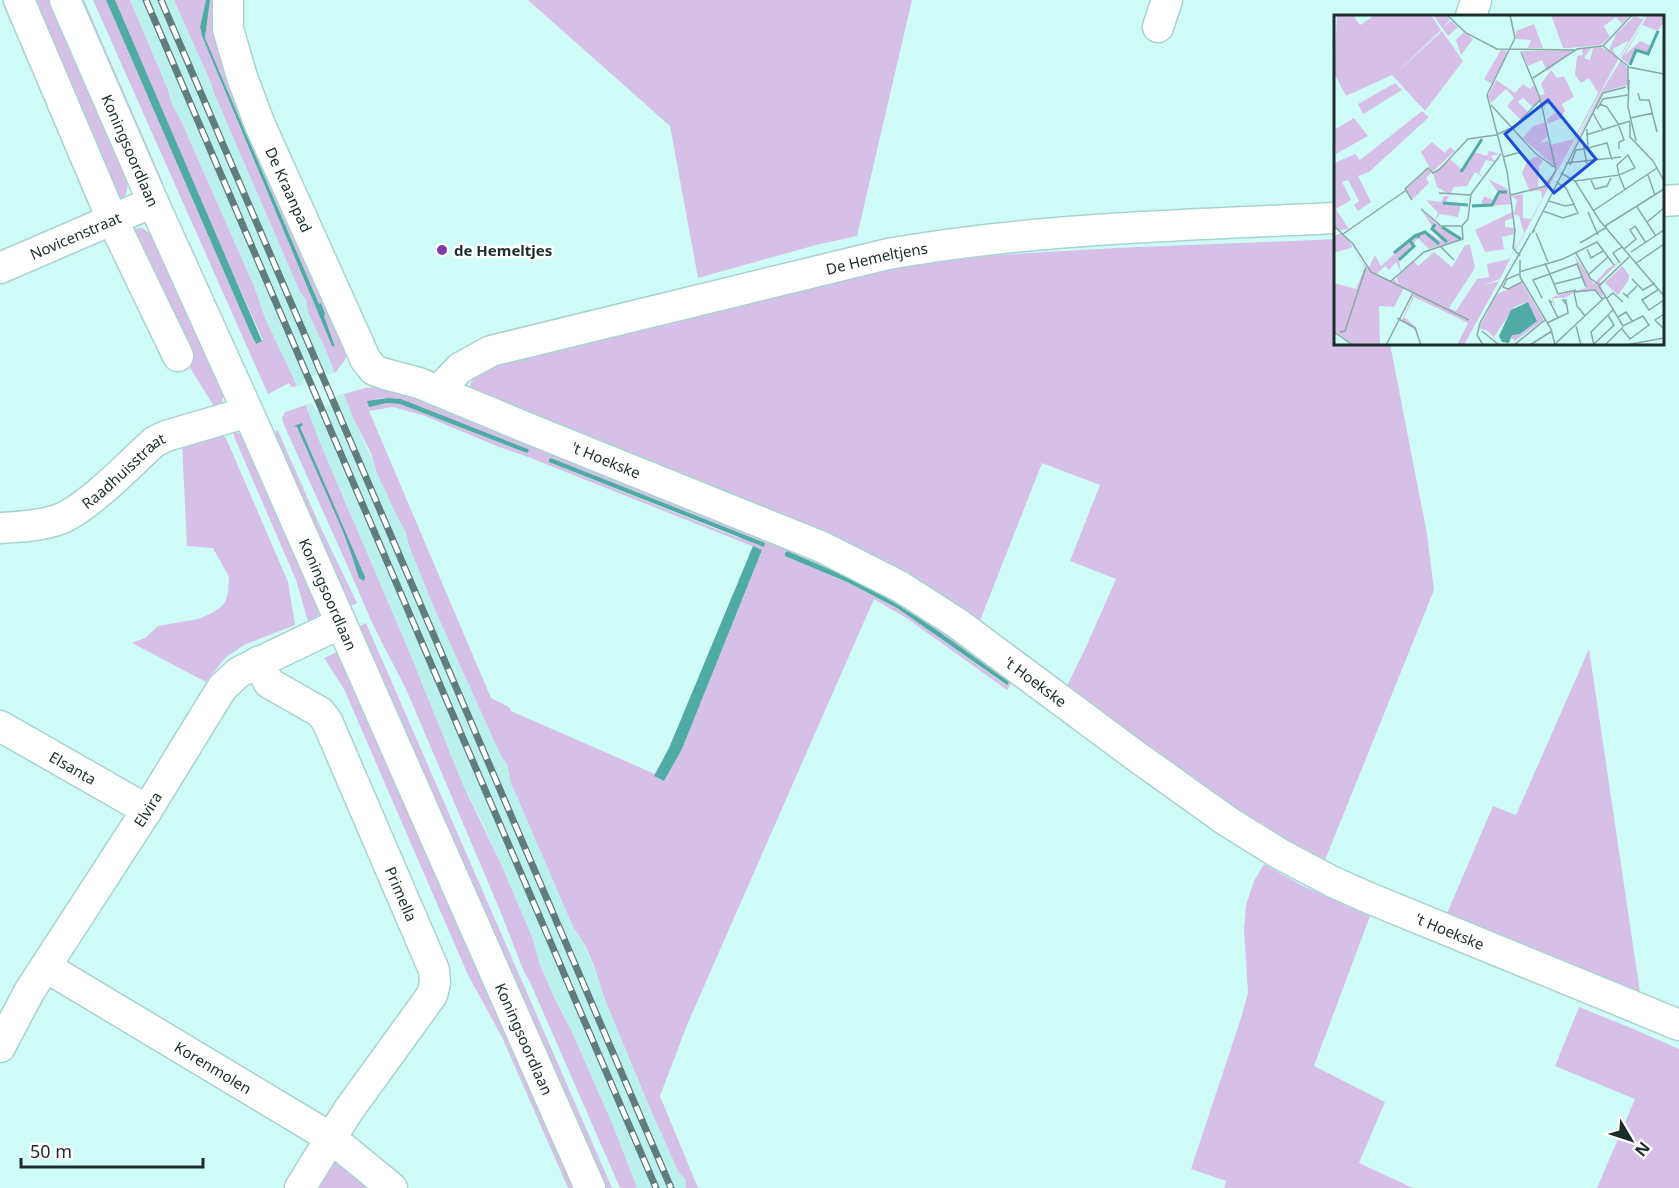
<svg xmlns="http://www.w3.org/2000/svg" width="1679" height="1188" font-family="'Noto Sans',sans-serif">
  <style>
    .built { fill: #bbf1ed }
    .green { fill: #d7c0e7; fill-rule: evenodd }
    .water { fill: #50aaa5 }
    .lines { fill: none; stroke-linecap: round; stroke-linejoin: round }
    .minor-casing { stroke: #a8d3cf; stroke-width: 33 }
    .minor { stroke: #fff; stroke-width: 30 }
    .rail-casing { stroke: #617d7b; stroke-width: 7 }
    .rail { stroke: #fff; stroke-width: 4.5; stroke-dasharray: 14; stroke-linecap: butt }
    .poi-dot { fill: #8339ab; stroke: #fff; stroke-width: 2 }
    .labels { text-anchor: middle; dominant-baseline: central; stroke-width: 5; stroke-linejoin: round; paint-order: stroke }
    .street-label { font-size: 15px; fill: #1c2d2c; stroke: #fff }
    .poi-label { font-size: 15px; font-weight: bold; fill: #1c2d2c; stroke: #fff; text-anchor: start }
    .inset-river { fill: none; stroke: #50aaa5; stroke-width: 3 }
    .inset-road { fill: none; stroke: #88a9a6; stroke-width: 1.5 }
    .view { fill: #1d4ed8; fill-opacity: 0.15; stroke: #1d4ed8; stroke-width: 3 }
    .inset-edge { fill: none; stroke: #1c2d2c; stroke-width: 3 }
  </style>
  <rect width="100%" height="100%" fill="#d0fcf8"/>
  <g class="built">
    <path d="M130,0H174L211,83L214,93L300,292L306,300L308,312L320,338L322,341L335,373L328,375L325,371L303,380L304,384L297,386L265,318L239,252L182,123L171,102L168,90Z"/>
    <path d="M344,393L353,418L406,532L409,546L435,610L501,756L507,764L511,783L574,929L582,940L600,981L604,997L649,1106L678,1171L685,1179L686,1188H637L612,1123L571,1030L552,992L540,965L532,937L484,826L463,785L411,656L364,549L349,510L315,433L306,406L312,404L316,411L338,401L336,396Z"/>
  </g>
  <g class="green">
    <path d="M35,0H51L128,178L127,192L122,200L115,202L109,189L115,185Z"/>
    <path d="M79,0H84L163,183V192Z"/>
    <path d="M93,0H106L251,334L255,343L263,340L210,223L115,0H130L168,90L171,102L182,123L253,284L265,318L297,386L291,387L289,383L268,394Z"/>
    <path d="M174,0H206L200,27L202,36L332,346L335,347L319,304L205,38L210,0H220L348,345L345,360L335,373L322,341L320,338L308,312L306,300L300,292L214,93L211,83Z"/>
    <path d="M528,0H912L857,236L816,245L698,278L670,126Z"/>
    <path d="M142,228L151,234L224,391L222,402L215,408L192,371L131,229Z"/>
    <path d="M1335,239L1336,344H1390L1427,534L1434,590L1323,865L1278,844L1063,694L1086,647L1116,579L1070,561L1100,485L1042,463L976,631L469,389C472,378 476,373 487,369L844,272C1006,248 1172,247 1335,239Z"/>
    <path d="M385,386L395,387L834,562L1015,677L1007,690L908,619L874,599L687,1025L660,1096L698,1188H686L685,1179L678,1171L649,1106L604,997C598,976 589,946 574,929L511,783L507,764L501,756L435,610L409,546L406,532L398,518L377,473L371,453L353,418L344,394L365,388ZM388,398L401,399L528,449L529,451L527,453L400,404L386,403L375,399ZM393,407L425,416L499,447L528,457L762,550L682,749L664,781L654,776L655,774L511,711L509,707L491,698L369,411ZM551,458L765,543L736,537L549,462V459ZM787,551L843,575L883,596L908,611L1009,683L1006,685L897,608L847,582L786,556Z"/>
    <path d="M312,403L306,406L320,443L411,656L463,785L500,862L532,937L540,965L555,999L571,1030L612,1123L637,1188H620L530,982L524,972L499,908L406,689L374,627L344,558L284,425L282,418L285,412Z"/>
    <path d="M276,430L278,431L319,524L357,603L347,608L275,436Z"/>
    <path d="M235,431L244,437L320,607L318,616L309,625L296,580L233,434Z"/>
    <path d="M221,434L226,438L288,582L295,625L244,645L225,658L206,682L132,643L145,638L158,626L198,619L212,613L221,607L225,602L228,593L229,577L213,548L187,546L182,443Z"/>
    <path d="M366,623L612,1188H599L355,628Z"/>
    <path d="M1589,649L1641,999L1445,918L1493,806L1516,815Z"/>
    <path d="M339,651L573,1188H568L502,1037L468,975L344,689L324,658Z"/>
    <path d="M1264,864L1303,886L1370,916L1314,1066L1385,1102L1359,1163L1413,1188H1224L1226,1181L1191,1169L1241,1018L1248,993L1244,929L1246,905L1254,881Z"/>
    <path d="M1579,1007L1636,1030L1679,1049V1188H1597L1635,1099L1555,1066Z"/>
    <path d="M335,1151L381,1188H312Z"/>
  </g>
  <g class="water">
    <path d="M106,0H115L262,341L256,344L251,334Z"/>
    <path d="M206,0H210L205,38L319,304L321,303L325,314L324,316L335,347L332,346L202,36L200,27Z"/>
    <path d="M388,398L401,399L528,449L529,451L527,453L400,404L386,403L369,407L367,401Z"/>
    <path d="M302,423L303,425L300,427L365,577L364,581L359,578L351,553L342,529L297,427L294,426Z"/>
    <path d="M551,458L765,543L764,547L549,462V459Z"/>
    <path d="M753,546L762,550L682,749L664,781L654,776L669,748Z"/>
    <path d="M787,551C820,565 852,578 883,596C927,621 968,653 1009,682L1007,685L897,608L847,582L785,556V553Z"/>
  </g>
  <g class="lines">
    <g class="minor-casing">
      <g id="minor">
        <path d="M19,0L112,219L178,356"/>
        <path id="s1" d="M65,0L153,202L248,412L590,1188"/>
        <path id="s2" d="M228,0V29L242,77L260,125L360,347L365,359L374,370L385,374L419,383L525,427L822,547L901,587L957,623L1136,756L1227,821L1280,854L1333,882L1369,898L1679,1025"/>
        <path d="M1471,16L1476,0"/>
        <path d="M1158,27L1167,0"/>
        <path d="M1662,201L1679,200"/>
        <path id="s3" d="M0,268L153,202"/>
        <path id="s4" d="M438,391L460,368L491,351L888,254C1036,228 1186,225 1336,218"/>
        <path id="s5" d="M0,528C20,527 41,526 60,519C89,507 130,464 154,442L166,436L248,412"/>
        <path id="s6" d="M258,662L269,683L320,712L327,721L434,970L435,983L432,995L348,1111L331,1138L392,1188"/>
        <path id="s7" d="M0,726L147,810"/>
        <path id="s8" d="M46,967L331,1138L300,1188"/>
        <path id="s9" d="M0,1047L29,992L147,810L222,688L239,672L341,623"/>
      </g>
    </g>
    <use href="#minor" class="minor"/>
    <g class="rail-casing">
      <g id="rail">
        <path d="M146,0L656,1188"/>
        <path d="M161,0L671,1188"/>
      </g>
    </g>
    <use href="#rail" class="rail"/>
  </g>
  <circle class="poi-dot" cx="442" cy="250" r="6"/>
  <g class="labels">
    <g class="street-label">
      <text stroke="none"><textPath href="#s1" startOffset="164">Koningsoordlaan</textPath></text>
      <text stroke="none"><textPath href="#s2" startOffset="201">De Kraanpad</textPath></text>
      <text stroke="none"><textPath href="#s3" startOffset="82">Novicenstraat</textPath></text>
      <text stroke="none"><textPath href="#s4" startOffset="464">De Hemeltjens</textPath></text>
      <text stroke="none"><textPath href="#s2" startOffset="650">'t Hoekske</textPath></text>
      <text stroke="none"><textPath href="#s5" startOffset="141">Raadhuisstraat</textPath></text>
      <text stroke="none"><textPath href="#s1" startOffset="650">Koningsoordlaan</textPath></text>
      <text stroke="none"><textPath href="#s2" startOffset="1136">'t Hoekske</textPath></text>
      <text stroke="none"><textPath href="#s7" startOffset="84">Elsanta</textPath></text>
      <text stroke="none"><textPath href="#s9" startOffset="280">Elvira</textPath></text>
      <text stroke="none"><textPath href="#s6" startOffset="282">Primella</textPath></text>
      <text stroke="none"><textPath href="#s2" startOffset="1622">'t Hoekske</textPath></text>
      <text stroke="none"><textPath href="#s1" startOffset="1136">Koningsoordlaan</textPath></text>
      <text stroke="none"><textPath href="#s8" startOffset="195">Korenmolen</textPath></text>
    </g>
    <g class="poi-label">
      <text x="454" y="250">de Hemeltjes</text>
    </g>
  </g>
  <g transform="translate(1334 15)">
    <rect width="330" height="330" fill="#d0fcf8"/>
    <path d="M3,0H19L26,10L41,0H97L107,15L59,61L108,16L129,46L91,96L58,60L12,81L0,58ZM99,0H112L116,5L109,12L117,6L124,12L114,21ZM217,0H296L288,9L282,2L270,11L276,22L267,30L235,33H229ZM312,0L286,42L282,40L286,41L295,25L279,34L281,39L275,35L282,19L300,1L308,4ZM314,0H330V6L324,16L308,10L290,41L306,26L318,31L314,40L303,36L294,49L287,43ZM200,9L209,33H194L197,25L182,24V16ZM130,17L139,24L127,40L122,25ZM267,32L285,43L224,155L189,123L199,111L212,107L214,121L206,128L214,126L216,130L240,124L264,78L255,63L247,68L241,60L243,41L249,40L248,34L257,33L250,43L256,45L259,33ZM167,35L175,36L158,69L150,64ZM239,35L213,56L208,45L194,51L188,36ZM287,45L294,54L293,70L269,77L226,157L266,79ZM217,55L223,63L230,61L240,82L228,89L231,96L227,103L214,109L213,104L222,97L220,89H212L210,94L206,80L211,79L207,69ZM162,65L181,78L189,69L196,74L200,70L206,85L199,92L189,83L184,87L194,97L187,105L173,91L180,83L172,74L157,88L154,81ZM61,68L68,75L29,99L24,89ZM88,96L95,102L35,157L24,161L37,187L24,196L20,190L25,186L14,165L8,167L17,185L2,194L15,214L6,215L19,232L0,238V221L7,218L0,211V148L21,139L26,145ZM20,103L34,121L2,139L0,115ZM98,127L111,138L116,132L121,136L98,157L87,137ZM155,136L166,139L157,141L161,147L152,145L145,158L152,164L141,157L133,171L120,172L116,180L103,172L99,158L116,144L129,155L140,137L153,141ZM203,141L209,146L205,151L204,175L196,177L188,158L193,147ZM94,154L97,158L92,163L95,168L79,184L71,175ZM223,156L185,229L181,236L180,232L182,221L181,235L190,218L185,201L180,199L183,185L177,181L189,179V203L197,204L208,184L207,176H203ZM154,164L174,174L177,189L146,192L150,181L159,185L164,177ZM110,181H115L112,187L136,190H127L124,202L106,199L100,207L128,224L95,234L84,223L65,245L67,257L62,247L55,255L51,251L43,259L58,267L61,264L64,270L63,262L80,246L84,251L100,237L118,252L131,230H136L141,253L115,293L122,296L143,264L155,262L153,249L175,244L180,236L166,264L147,271L165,266L130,330H123L134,308L80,282L70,302L82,312L84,317L68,305L80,279L70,273L60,292L45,291L46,330H20L0,316V268L22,274L31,252L19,236L34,254L41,240L47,251L83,219L95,218L108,227L87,194L100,207L104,198L92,185L107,187ZM178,197L179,203L171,206V212L180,213L181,219L168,222L170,234L179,233L151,237L141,215ZM240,240L260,269L273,254L285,247L266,266L269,283L262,275L239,278L231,283H219L221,291L220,292L218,283L221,281L252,273ZM288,251L295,260L294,266L284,280L271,268ZM188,268L210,305L175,330L181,326L174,320L186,319L203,305L193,287L180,292L160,322L166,330L154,316L145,313L163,279Z" fill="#d7c0e7"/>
    <path d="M194,287L203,306L186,319L178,320L175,328L168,327L165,321L177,295Z" fill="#50aaa5"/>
    <path class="inset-river" d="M296,50L302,35L314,39L324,16M127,157L148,124M109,188L134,190M138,191L158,190L165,177H173M101,209L98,214L113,227M108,212L127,224M85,223L83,220L91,217L105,229M60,238L82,220M65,245L80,231L76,226"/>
    <path class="inset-road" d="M113,0L132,18L163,34L241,35M176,0L181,23L153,80L173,156L181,216L179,233L186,241M269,31L294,51V75M269,31L298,0M294,52L330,59M199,63L243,34L269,31M295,65L294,92L302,126M304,78L306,85H315L323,117M266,89L273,92L285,110M157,90L201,138L220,152M263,94L269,84L294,80M259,98L269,116M296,103L319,98M296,107V122L319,146L330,166M253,114L254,134M252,120L296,106M285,134V127L290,125L285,111M294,140L301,153L285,160L283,150ZM169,142L187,137M232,148L287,142M253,149L250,134L273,128L278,145M236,150L242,135L250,134V128M227,158L241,166L266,206L330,281M314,160L321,180M257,165L261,174L273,171L277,163M241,166L285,160L291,175M105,178L137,180M177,180L212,171L222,155L206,83L187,37M78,185L71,174L94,153L99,158L105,155L134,124L162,120L181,111L206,85M215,186L231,191L241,189M303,192L322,221M87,194L107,211H128M209,196L229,203L244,198L232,173L222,167M259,196L323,153M254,197L264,220M313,207L330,193M0,211L19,229L37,257L135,305M271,211L330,174M201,215L198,218L269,78L292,72M202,218L214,247M9,219L71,176M246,228L273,212M106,231L120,245M253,234L257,243L269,236M290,234L302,224L296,215L301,211L312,228M297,237L330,215M242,238L257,264L266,270M186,245V262L217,314L221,330M211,248L220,269L248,262M286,248L279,238L288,232M301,249L330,229M185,257L229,244L263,227L280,250M185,259L173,264L169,272L174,274L188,267M254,260L274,242M298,264L309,275L321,268M57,266L90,237L129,224L128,211L134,204L137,179L167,139M220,269L224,279L242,275M325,274L308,285L315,295L330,285M208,283L199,265L243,249L252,272M295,283L289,278L293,281L303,271M272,284L279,278L289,287M218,288L215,285L224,303M330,299L321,305L330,314M251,301L243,291L240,277L261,275L268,284M284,302L292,297L299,307M63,303L81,313L87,330M213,308L234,298L232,285H229L232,289M242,311L247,330M289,311L265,271L295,242M288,314L296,324L315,310L309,301L289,311M148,316L165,330M0,317L19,330M6,317L11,316L32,252M221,329L271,282M260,329L280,310L274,300M52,330L79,278M149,330L143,320L146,308L197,218M180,330L211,305M196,330L218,316M260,330L257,317L279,295M271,330L289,312M292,330L330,323"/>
    <path class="view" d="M214,85L262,144L220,178L171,119Z"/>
    <rect width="330" height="330" class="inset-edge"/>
  </g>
  <g transform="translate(1631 1140) rotate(129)" stroke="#ffffff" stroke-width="4.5" paint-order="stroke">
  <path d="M0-4.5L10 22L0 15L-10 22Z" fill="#1c2d2c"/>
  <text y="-9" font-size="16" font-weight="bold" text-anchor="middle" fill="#1c2d2c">N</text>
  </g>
  <path d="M21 1158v9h182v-9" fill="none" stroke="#1c2d2c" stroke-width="3"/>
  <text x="30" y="1158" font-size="18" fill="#1c2d2c" stroke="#ffffff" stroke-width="4.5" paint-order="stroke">50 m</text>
</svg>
